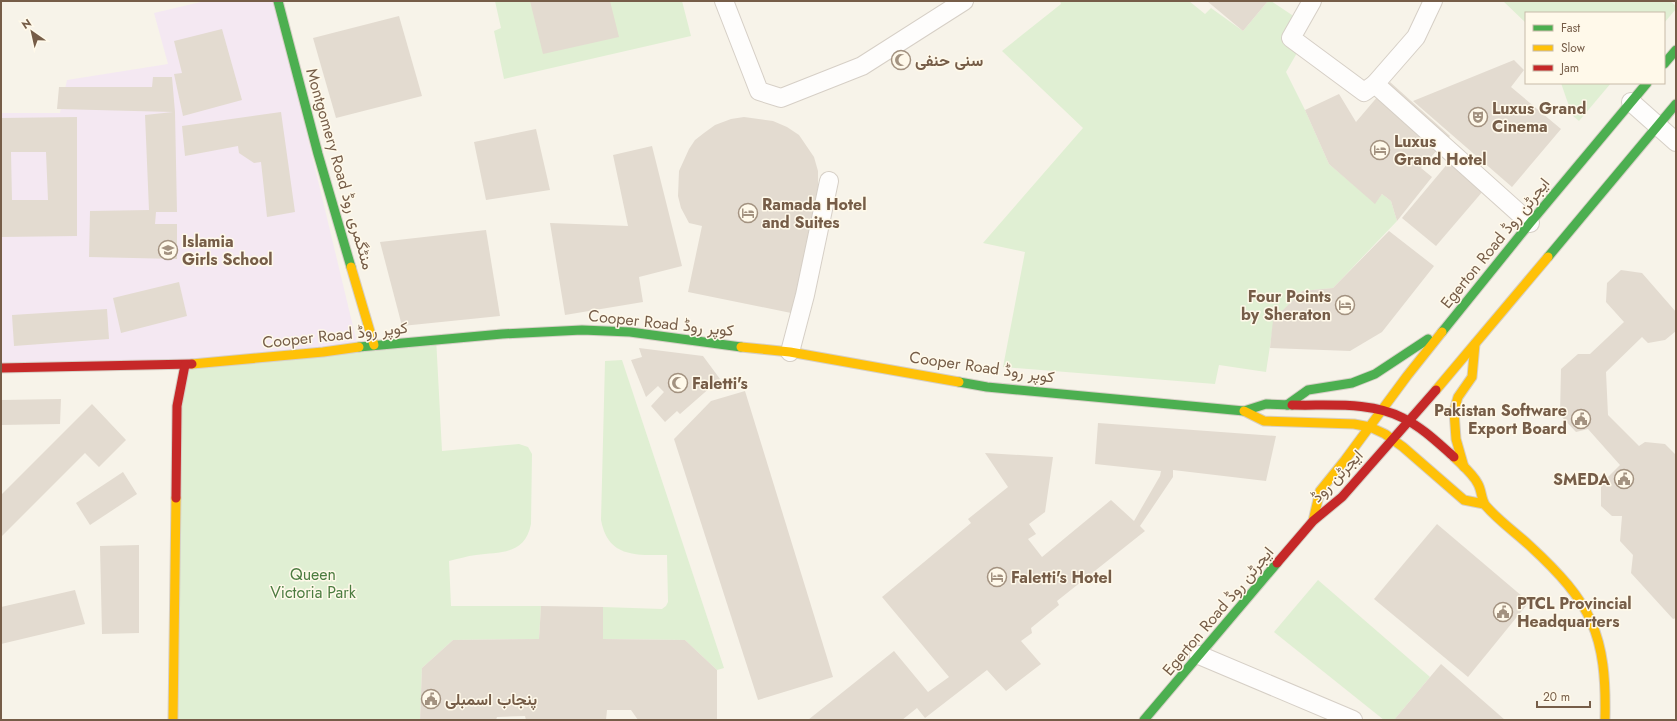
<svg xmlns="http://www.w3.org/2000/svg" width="1677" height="721" font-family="Jost,Vazirmatn,sans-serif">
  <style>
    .education { fill: #f4e8f2 }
    .green { fill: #e0efd3 }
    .building { fill: #e3dbd0; fill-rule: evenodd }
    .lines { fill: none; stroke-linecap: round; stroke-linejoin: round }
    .street-casing { stroke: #d6cfc6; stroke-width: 20 }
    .fast-casing { stroke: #d6cfc6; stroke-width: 11 }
    .slow-casing { stroke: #d6cfc6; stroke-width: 11 }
    .jam-casing { stroke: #d6cfc6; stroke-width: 11 }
    .street { stroke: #fefdfc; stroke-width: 18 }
    .fast { stroke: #4caf50; stroke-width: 9 }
    .slow { stroke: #ffc107; stroke-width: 9 }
    .jam { stroke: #c62828; stroke-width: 9 }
    .labels { text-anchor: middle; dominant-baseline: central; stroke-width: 3; stroke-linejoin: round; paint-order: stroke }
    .poi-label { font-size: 16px; font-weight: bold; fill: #765d48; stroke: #fff9ea; text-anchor: start }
    .street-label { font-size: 16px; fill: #765d48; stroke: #fff9ea }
    .park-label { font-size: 16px; fill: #4c7c40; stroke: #fff9ea }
  </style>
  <rect width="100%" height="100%" fill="#f7f3e9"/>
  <path class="education" d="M205,1H275L357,343L186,370L1,363V113H60L67,80L168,64L154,13Z"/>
  <g class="green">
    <path d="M495,1H682L691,36L504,79L494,31L501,28Z"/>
    <path d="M1060,1H1189L1205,14L1211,8L1243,31L1268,1H1271L1301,21V46L1286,72L1305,110L1329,164L1375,203L1382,194L1391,201L1397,221L1333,288L1302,291L1274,320L1266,372L1219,365L1215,384L1003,367L1025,252L983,243L1083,128L1002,51L1061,4Z"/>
    <path d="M1503,1H1670L1676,6V9L1664,23V13H1526V23Z"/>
    <path d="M1561,83H1611L1579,121L1572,115Z"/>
    <path d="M436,337L442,451L519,444L528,447L532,454L531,524C525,555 500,552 476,555C467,556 458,559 449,561L451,606H541L539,639L453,640L422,668L420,720H174L180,368Z"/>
    <path d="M622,360L724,668L717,670L685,640L603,639V607L662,609L666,606L668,602L667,555C636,555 608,558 601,520L605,361Z"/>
    <path d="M1318,580L1430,677L1394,720H1384L1274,632Z"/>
  </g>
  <g class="building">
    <path d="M530,1H610L619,37L543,54Z"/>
    <path d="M1207,1H1268L1243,31Z"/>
    <path d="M399,16L422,96L336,118L313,38Z"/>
    <path d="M222,29L242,100L183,116L174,74L182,73L174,41Z"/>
    <path d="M1514,60L1524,70L1511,87L1561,129L1512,187L1413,101Z"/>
    <path d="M153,77H172L175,112L177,212H156L155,224H177V259L89,257L90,211L149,210L145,115L173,112L57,109L59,87H152Z"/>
    <path d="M1390,82L1450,136L1421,168L1432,177L1397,221L1391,201L1382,194L1375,204L1329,164L1305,110L1339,94L1356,122Z"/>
    <path d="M281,112L295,212L267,217L261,162L254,163L239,153L238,146L185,156L182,126Z"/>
    <path d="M77,117V236L1,237V118ZM11,152H46L48,200H12Z"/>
    <path d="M744,117L773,121L787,127L799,135L814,157L818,171V188L796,314L688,292L702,226L689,223L681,208L678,196L679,171L689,149L695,140L704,133L715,125L731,119Z"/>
    <path d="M536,129L550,190L486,200L474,142Z"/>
    <path d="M652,146L682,266L639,277L643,302L565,315L550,223L628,226L613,155Z"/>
    <path d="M1449,162L1483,191L1436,246L1402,218Z"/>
    <path d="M486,230L500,316L402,326L380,242Z"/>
    <path d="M1389,231L1434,266L1382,332L1350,351L1270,348L1273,320L1302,291L1333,288Z"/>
    <path d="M1621,270L1642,273L1676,312V331L1665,340L1648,343L1642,337L1606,372L1608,415L1639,446L1645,442L1665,444L1676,455V618L1673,619L1631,573L1633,555L1620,541L1622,516H1612L1601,506V484L1620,465L1588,429L1576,432L1560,415L1561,369L1578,354H1590L1624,322L1606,302L1607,283Z"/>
    <path d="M179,282L187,316L121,333L113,298Z"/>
    <path d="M107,309L109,339L14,346L12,315Z"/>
    <path d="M639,348L703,356L720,379L680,414L677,411L665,422L651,406L664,392L658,386L646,397L631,360L642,357Z"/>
    <path d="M745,391L833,677L758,700L674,439L711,401Z"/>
    <path d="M61,399L60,424L1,425V400Z"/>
    <path d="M92,404L126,440L99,467L85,453L1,537V495Z"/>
    <path d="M1098,423L1276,436L1266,481L1173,470V477L1140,526L1145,531L1057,601L1059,605L1031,628L1032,633L1021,641L1041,664L1006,691L987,670L925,718L917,708L902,720H808L894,651L928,692L949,677L882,597L971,523L968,519L1008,487L985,453L1053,457L1045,512L1029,524L1036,534L1028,539L1042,557L1111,500L1134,521L1160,476L1161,471L1095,464Z"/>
    <path d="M123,472L137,494L90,525L76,503Z"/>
    <path d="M1437,524L1529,602L1468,677L1374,599Z"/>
    <path d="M139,545V633L102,634L100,546Z"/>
    <path d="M75,590L85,624L1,644V607Z"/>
    <path d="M541,606L603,607V639L685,640L717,670V720H638L631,710H607L606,720H526L525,716L497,717L496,720H420L422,668L453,640L539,639Z"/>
    <path d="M1441,664L1505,720H1394Z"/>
  </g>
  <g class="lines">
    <g class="street-casing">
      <g id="street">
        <path d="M724,1L759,91L781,98L862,66L964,1"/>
        <path d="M1312,1L1291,38L1364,92L1375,84L1530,223"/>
        <path d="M1375,84L1416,37L1433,1"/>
        <path d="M1631,102L1676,142"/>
        <path d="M790,352L805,295L829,181"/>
        <path d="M1199,655L1353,720"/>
      </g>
    </g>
    <g class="fast-casing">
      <g id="fast">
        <path d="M278,1L318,154L351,267"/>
        <path d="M1664,64L1676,50"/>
        <path d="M1548,257L1676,104"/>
        <path d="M1442,332L1530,223L1647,83"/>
        <path d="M359,347L502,334L582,330L630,332L741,347"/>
        <path d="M959,382L987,387L1244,411L1266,404L1292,405"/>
        <path d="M1287,405L1308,390L1352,383L1375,374L1428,339"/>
        <path d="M1144,720L1277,563"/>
      </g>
    </g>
    <g class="slow-casing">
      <g id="slow">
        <path d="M351,267L374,345"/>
        <path d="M741,347L790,352L959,382"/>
        <path d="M192,364L323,352L359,347"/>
        <path d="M1436,390L1548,257"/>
        <path d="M1244,411L1264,421L1354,424L1370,427L1385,434L1403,447L1464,500L1484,504"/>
        <path d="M1454,457C1462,465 1473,474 1478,484C1482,491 1481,500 1486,506C1499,521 1515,532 1529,545C1592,603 1607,634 1605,720"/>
        <path d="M1464,467L1456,439L1454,411L1458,397L1472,377L1475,344"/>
        <path d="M1313,521L1320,491L1345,460L1407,376L1442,332"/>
        <path d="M173,720L176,498"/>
      </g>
    </g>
    <g class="jam-casing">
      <g id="jam">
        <path d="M1,368L192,364"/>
        <path d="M1292,405C1328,406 1371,401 1403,418C1423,428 1438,443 1454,457"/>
        <path d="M176,498L177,406L185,365"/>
        <path d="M1277,563L1313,521L1342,497L1436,390"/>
      </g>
    </g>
    <use href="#street" class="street"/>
    <use href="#fast" class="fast"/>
    <use href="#slow" class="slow"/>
    <use href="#jam" class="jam"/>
  </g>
  <defs>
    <g id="mosque-ring" transform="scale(1)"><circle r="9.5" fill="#fff9ea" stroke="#a39280" stroke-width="1.5"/><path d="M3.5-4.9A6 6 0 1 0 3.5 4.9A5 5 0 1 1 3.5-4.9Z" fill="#a39280"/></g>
    <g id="theatre-ring" transform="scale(1)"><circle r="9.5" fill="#fff9ea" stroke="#a39280" stroke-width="1.5"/><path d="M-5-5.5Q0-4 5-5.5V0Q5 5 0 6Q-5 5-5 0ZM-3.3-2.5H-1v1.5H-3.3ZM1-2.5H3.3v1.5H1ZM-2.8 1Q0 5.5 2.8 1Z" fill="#a39280"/></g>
    <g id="hotel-ring" transform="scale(1)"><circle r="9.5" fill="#fff9ea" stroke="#a39280" stroke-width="1.5"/><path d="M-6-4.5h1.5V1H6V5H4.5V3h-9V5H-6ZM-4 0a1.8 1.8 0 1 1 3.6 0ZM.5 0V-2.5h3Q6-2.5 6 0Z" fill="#a39280"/></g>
    <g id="school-ring" transform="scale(1)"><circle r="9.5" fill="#fff9ea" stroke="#a39280" stroke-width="1.5"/><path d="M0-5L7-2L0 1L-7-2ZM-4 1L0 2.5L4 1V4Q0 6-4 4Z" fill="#a39280"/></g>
    <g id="civic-ring" transform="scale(1)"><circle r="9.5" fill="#fff9ea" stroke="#a39280" stroke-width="1.5"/><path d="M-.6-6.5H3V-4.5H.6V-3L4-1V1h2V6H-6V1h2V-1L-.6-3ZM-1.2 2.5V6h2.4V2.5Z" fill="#a39280"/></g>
  </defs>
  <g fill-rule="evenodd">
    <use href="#mosque-ring" x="901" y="60"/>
    <use href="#theatre-ring" x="1478" y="117"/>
    <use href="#hotel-ring" x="1380" y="150"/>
    <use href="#hotel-ring" x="748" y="213"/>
    <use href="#school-ring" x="168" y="250"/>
    <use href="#hotel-ring" x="1345" y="305"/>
    <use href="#mosque-ring" x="678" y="383"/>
    <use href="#civic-ring" x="1581" y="419"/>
    <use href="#civic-ring" x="1624" y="479"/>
    <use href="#hotel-ring" x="997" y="577"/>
    <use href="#civic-ring" x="1503" y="612"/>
    <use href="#civic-ring" x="431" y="699"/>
  </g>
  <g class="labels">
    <g class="poi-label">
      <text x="915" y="60">سنی حنفی</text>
      <text x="1492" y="108">Luxus Grand<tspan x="1492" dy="18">Cinema</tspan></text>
      <text x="1394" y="141">Luxus<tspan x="1394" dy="18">Grand Hotel</tspan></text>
      <text x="762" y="204">Ramada Hotel<tspan x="762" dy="18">and Suites</tspan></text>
      <text x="182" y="241">Islamia<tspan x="182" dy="18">Girls School</tspan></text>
      <text x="1331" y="296" text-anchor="end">Four Points<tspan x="1331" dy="18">by Sheraton</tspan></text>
      <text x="692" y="383">Faletti's</text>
      <text x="1567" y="410" text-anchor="end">Pakistan Software<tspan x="1567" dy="18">Export Board</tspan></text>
      <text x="1610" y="479" text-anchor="end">SMEDA</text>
      <text x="1011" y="577">Faletti's Hotel</text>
      <text x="1517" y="603">PTCL Provincial<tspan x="1517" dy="18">Headquarters</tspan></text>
      <text x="445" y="699">پنجاب اسمبلی</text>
    </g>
    <g class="street-label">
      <text transform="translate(340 169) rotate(74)">Montgomery Road منٹگمری روڈ</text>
      <text transform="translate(1495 243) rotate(-51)">Egerton Road ایجرٹن روڈ</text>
      <text transform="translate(661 323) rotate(6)">Cooper Road کوپر روڈ</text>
      <text transform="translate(335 335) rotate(-6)">Cooper Road کوپر روڈ</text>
      <text transform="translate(982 367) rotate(8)">Cooper Road کوپر روڈ</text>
      <text transform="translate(1337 476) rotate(-46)">ایجرٹن روڈ</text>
      <text transform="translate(1218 611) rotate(-50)">Egerton Road ایجرٹن روڈ</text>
    </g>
    <g class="park-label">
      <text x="313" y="574">Queen<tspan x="313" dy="18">Victoria Park</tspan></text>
    </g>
  </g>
  <rect width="1677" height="721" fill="none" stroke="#765d48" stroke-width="4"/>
  <rect x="1525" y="12" width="140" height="72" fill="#fff9ea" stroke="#c8bba9"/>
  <rect x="1533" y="25" width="20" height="6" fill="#4caf50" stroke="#c8bba9"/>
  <text x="1561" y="32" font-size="12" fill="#765d48">Fast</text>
  <rect x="1533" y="45" width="20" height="6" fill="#ffc107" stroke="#c8bba9"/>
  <text x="1561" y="52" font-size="12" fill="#765d48">Slow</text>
  <rect x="1533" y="65" width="20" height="6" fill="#c62828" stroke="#c8bba9"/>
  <text x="1561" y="72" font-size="12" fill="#765d48">Jam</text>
  <g transform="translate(32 32) rotate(326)" stroke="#fff9ea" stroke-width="3" paint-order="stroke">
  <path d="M0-3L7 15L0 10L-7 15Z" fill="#765d48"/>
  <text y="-6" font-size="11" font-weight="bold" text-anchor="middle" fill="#765d48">N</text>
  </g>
  <path d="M1537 701v6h53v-6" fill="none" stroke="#765d48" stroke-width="2"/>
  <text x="1543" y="701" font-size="12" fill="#765d48" stroke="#fff9ea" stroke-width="3" paint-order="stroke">20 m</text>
</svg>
